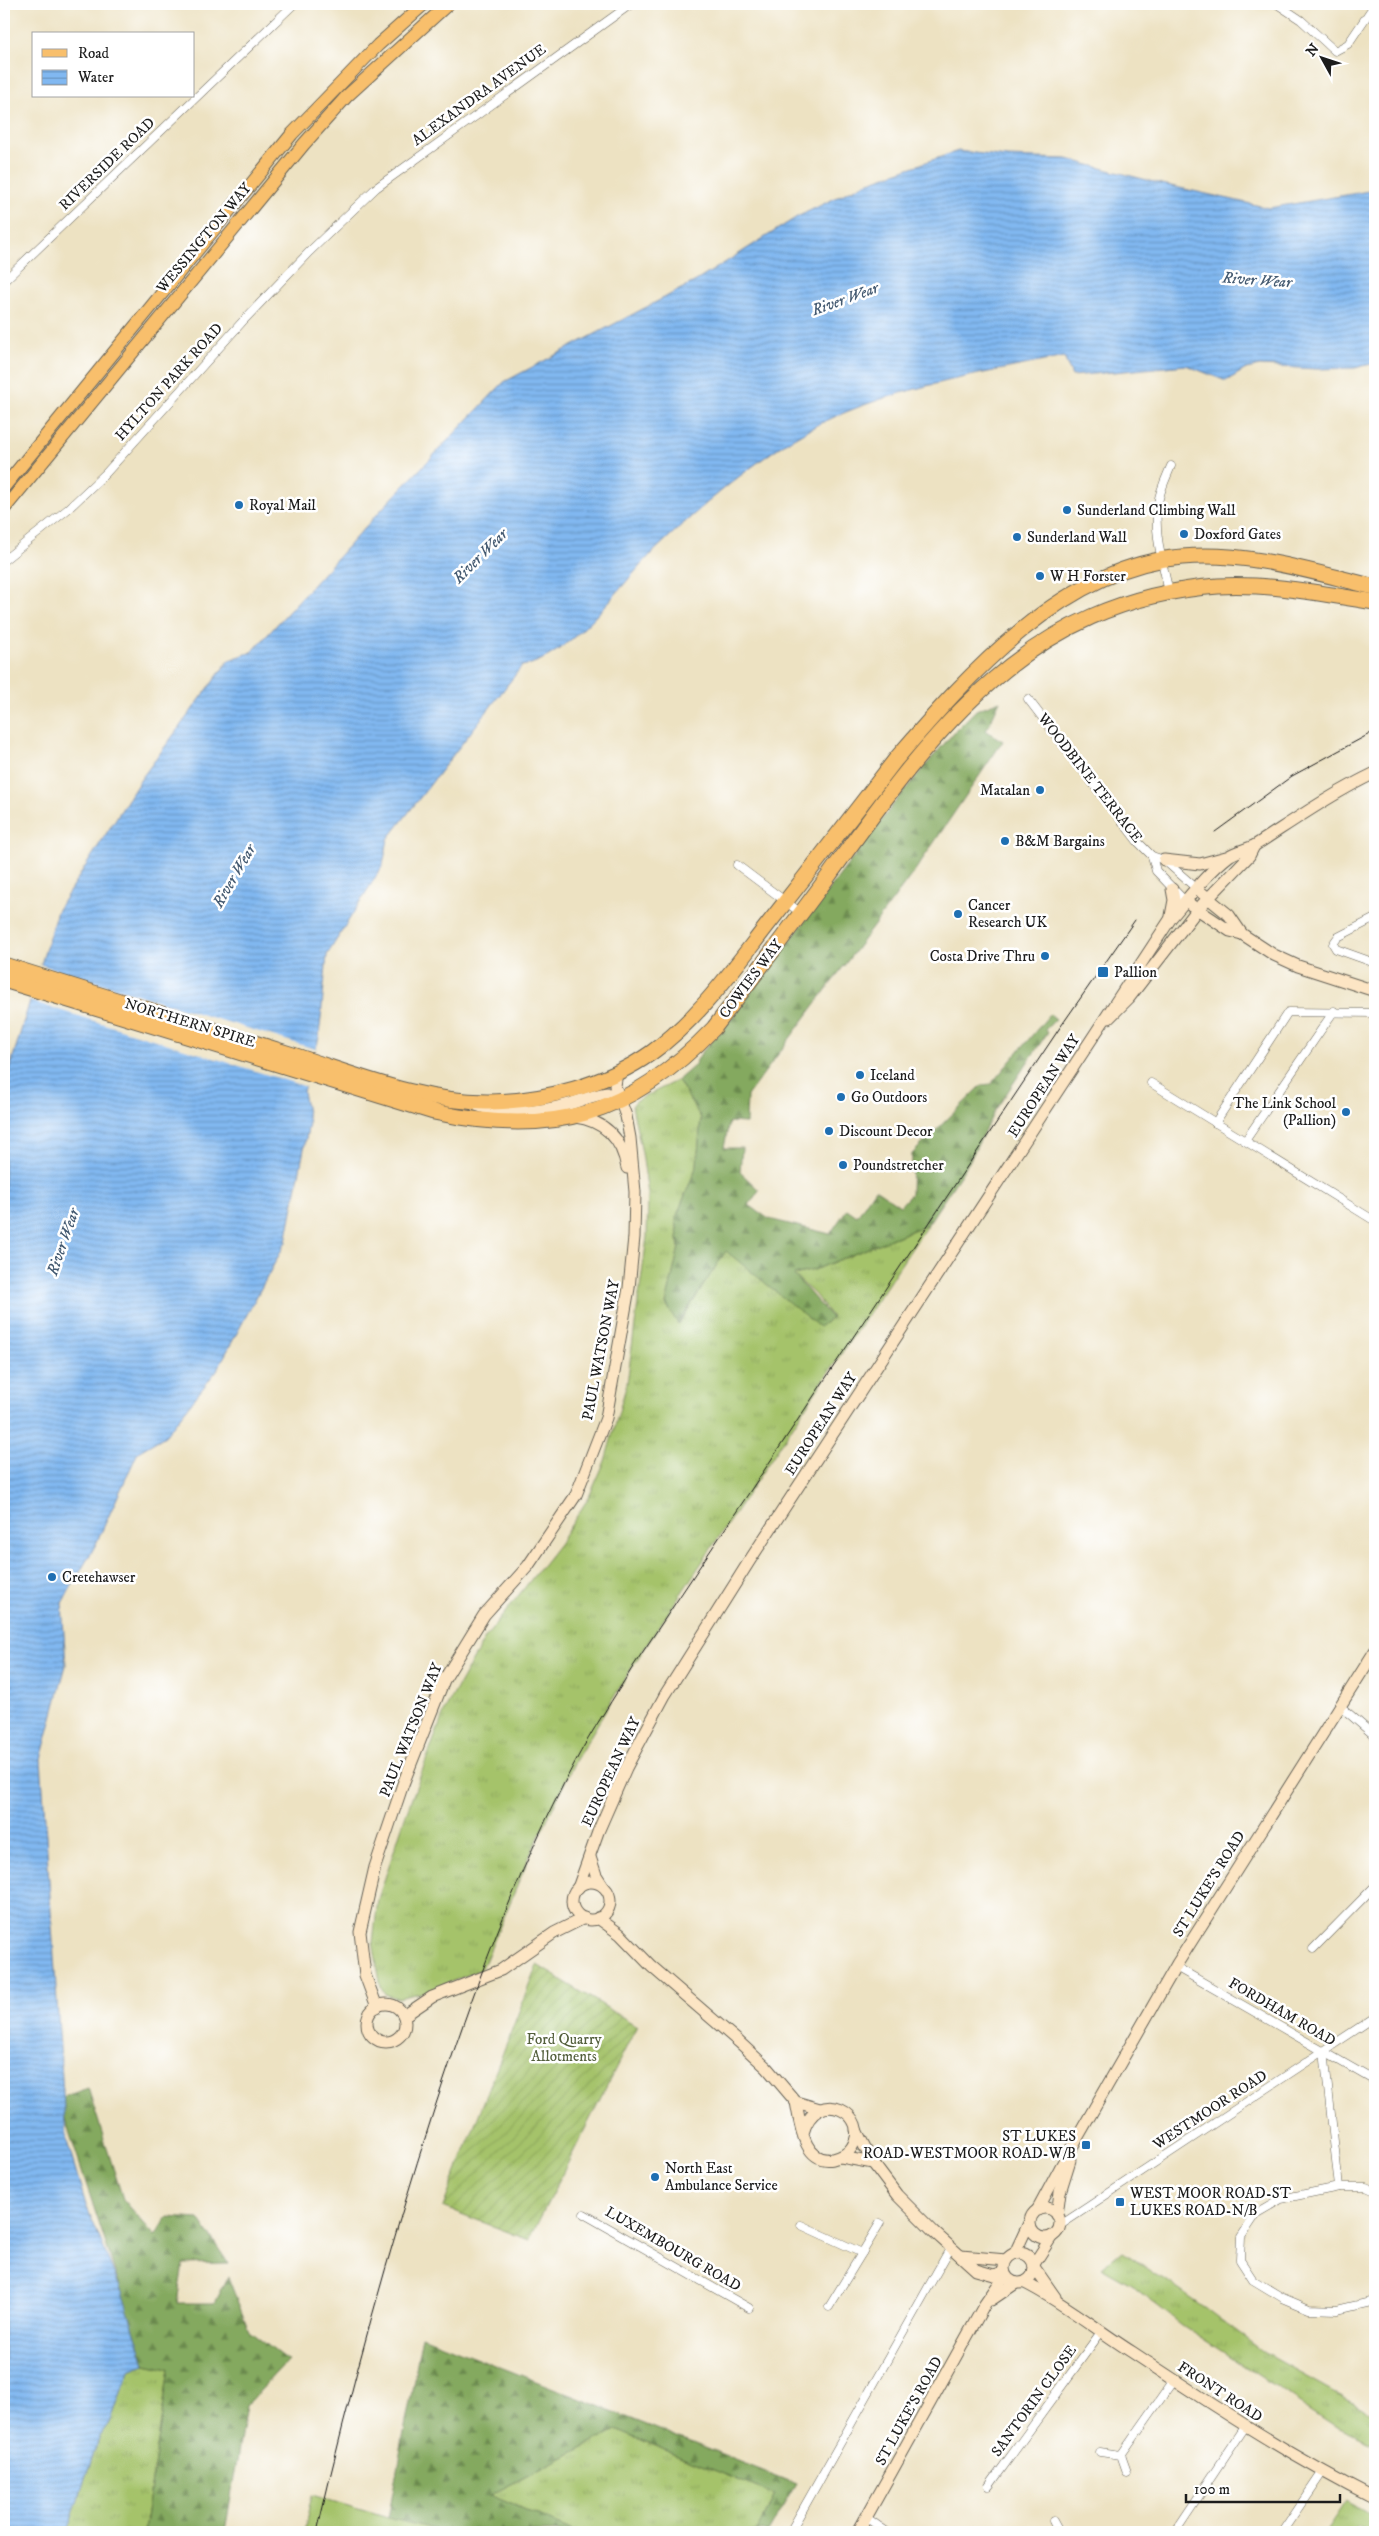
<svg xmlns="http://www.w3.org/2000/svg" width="1379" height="2536" font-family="'IM FELL DW Pica',serif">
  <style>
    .grass { fill: url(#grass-tufts); stroke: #607044 }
    .forest { fill: url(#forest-firs); stroke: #50623e }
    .park { fill: #a5c36b; stroke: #607044 }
    .garden { fill: url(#garden-furrows); stroke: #607044 }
    .water { fill: url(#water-rules); stroke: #4e6a86 }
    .pier { fill: #ede2c2 }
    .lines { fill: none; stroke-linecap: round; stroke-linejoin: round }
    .street-casing { stroke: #656156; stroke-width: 9 }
    .secondary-casing { stroke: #656156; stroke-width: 13 }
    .primary-casing { stroke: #656156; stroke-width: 14 }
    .highway-casing { stroke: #656156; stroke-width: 17 }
    .street { stroke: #fff; stroke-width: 8 }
    .secondary { stroke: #fce5c4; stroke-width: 11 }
    .primary { stroke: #f8bf6c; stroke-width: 12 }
    .highway { stroke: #f8bf6c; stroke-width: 15 }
    .tram { stroke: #1c1c1c; stroke-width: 1 }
    .poi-dot { fill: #1f6fb2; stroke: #fff; stroke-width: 2 }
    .labels { text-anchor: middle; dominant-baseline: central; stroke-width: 5; stroke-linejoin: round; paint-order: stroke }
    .street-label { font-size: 15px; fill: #1c1c1c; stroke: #fff }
    .poi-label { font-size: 15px; fill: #1c1c1c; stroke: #fff; text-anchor: start }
    .park-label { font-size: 15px; fill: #535f3c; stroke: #fff }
    .water-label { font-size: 16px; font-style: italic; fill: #445a71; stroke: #fff }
  </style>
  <defs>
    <pattern id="grass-tufts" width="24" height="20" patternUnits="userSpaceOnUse" patternTransform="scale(1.25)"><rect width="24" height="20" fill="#a5c36b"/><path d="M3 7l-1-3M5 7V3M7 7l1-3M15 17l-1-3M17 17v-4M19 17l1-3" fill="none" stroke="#8da75c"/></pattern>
    <pattern id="forest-firs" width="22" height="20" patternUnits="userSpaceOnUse" patternTransform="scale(1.25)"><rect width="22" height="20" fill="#84a95f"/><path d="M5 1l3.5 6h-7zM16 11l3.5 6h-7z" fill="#6b894e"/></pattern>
    <pattern id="garden-furrows" width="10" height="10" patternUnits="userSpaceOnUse" patternTransform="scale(1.25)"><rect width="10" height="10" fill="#a5c36b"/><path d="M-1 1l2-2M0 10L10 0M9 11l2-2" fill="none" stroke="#8da75c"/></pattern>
    <pattern id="water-rules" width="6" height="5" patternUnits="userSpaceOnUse" patternTransform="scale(1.25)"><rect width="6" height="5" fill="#81b8f1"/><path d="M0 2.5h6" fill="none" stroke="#6995c2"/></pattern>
  </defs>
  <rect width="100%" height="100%" fill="#fff"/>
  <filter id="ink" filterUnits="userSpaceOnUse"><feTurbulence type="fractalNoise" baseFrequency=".02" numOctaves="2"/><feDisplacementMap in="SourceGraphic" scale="10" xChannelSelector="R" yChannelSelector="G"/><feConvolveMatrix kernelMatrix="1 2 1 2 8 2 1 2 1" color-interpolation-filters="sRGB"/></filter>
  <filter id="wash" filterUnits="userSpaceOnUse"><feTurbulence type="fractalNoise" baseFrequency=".0096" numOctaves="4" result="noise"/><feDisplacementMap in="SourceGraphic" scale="20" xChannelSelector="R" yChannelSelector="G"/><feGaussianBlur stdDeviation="1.12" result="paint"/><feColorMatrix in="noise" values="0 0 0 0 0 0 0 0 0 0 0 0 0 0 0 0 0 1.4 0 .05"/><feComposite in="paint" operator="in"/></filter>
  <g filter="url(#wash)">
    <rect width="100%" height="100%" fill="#ede2c2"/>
    <g class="grass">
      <path d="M678,1080L701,1118L697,1165L676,1218L679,1247L666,1304L679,1324L726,1250L819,1326L832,1317L815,1295L794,1275L814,1270L928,1224L634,1664L574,1763L531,1853L482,1969L430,1991L398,1998L386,1995L381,1988L373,1942L378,1899L406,1814L445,1710L485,1638L559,1544L589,1497L605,1461L627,1383L647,1237L648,1194L642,1153L632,1106L636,1101Z"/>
      <path d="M1122,2251L1201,2305L1265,2353L1375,2414V2444L1335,2426L1182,2325L1131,2285L1101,2268Z"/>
      <path d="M145,2364L169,2369L144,2532H67L99,2438L110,2423L129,2370Z"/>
      <path d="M616,2430L775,2495L757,2532H576L490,2495Z"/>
      <path d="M1346,2501L1375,2516V2532L1358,2526L1353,2532H1325Z"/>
    </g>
    <g class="forest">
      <path d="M1000,701L986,731L1003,741L916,869L747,1096L746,1123L729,1122L724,1148H742L740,1172L759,1190L749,1205L769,1219L830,1234L847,1209L857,1216L875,1189L900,1206L911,1194L912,1154L982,1085L991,1084L1050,1014L1056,1019L1045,1030L1048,1032L994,1112L969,1162L928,1224L814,1270L794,1275L832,1318L819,1327L726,1251L678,1324L666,1304L679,1247L676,1218L697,1165L701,1118L678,1080L694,1066L701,1053L727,1024L899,797L955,731L976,710Z"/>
      <path d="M88,2088L123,2199L155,2236L168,2217L199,2219L228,2263L183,2264L177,2303H215L228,2277L249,2331L288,2361L246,2406L225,2532H144L169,2369L145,2364L64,2116L63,2097Z"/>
      <path d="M422,2336L796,2484L768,2532H757L775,2495L616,2430L490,2495L576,2532H445L388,2518Z"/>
    </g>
    <path class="park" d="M312,2495L388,2518L445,2532H304Z"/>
    <path class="garden" d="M537,1965L637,2026L529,2240L443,2207Z"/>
    <path class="water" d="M958,151L1007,157L1067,159L1162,184L1269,208L1375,190V363L1355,368L1317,369L1260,366L1246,369L1226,381L1186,365L1072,376L1064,357C967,377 858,392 775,450C731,481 690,516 651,554C619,587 569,659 522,666L388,839L383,865L327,955L319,1038L303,1092L309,1123L286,1242L217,1370L165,1436L138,1452L95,1546L62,1603L66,1665L41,1759L66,2138L86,2205L123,2295L145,2364L129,2370L110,2423L99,2438L67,2532H4V1087L57,911L141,779L229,660L252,652L378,513L504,382L696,281L797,217L866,183Z"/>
    <path class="pier" d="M38,964L318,1050L307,1087L27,1000Z"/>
  </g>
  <g filter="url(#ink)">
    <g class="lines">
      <g class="street-casing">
        <g id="street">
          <path d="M1277,4L1301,20L1335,51L1348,44L1375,4"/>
          <path d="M4,281L294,4"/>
          <path d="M4,560L68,509L106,473L243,321L310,251L376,188L631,4"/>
          <path d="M1169,592C1163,565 1153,531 1158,503C1160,490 1166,478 1171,466"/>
          <path d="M1028,699L1138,842L1152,856L1164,860L1196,888"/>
          <path d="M1152,856L1156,871L1185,901"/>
          <path d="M737,865L801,913"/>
          <path d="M1375,918L1338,937L1333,944L1336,949L1375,963"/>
          <path d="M1151,1083L1375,1221"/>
          <path d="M1215,1123L1288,1012L1375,1013"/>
          <path d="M1245,1141L1334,1011"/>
          <path d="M1340,1706L1375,1736"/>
          <path d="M1313,1949L1375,1886"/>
          <path d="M1176,1967L1375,2081"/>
          <path d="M1324,2051L1339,2187"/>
          <path d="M1375,2191L1366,2187H1339L1281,2199L1257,2213L1241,2237L1240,2260L1253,2280L1283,2298L1309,2309L1337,2310L1375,2301"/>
          <path d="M584,2214L749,2308"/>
          <path d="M801,2225L862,2253L880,2223"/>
          <path d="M1059,2226L1375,2017"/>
          <path d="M829,2307L862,2253"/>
          <path d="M1100,2452L1121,2455L1127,2472"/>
          <path d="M1121,2455L1174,2380"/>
          <path d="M989,2486L1101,2332"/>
          <path d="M867,2518L887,2532"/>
          <path d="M1053,2521L1059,2532"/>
          <path d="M790,2532L951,2247"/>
          <path d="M1175,2532L1245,2427"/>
          <path d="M1282,2532L1322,2473"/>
        </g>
      </g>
      <g class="secondary-casing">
        <g id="secondary">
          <path d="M1164,860L1200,864L1226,857"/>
          <path d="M1202,893L1229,915L1242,934"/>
          <path d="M1191,905L1230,931L1242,934L1274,955L1298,966L1375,991"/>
          <path d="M1171,916L1174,900L1172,889"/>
          <path d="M1109,1018L1129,998L1197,910L1249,856L1254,846"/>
          <path d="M473,1104C503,1115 538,1113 569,1104C582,1100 594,1095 607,1093L620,1100"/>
          <path d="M575,1117C606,1121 622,1139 627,1168"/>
          <path d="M590,1857L596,1875L603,1886"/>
          <circle cx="591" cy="1901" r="19"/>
          <path d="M578,1888L598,1832L626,1768L665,1695L750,1560L1171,918C1189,897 1207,873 1229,856C1237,850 1248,850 1257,844C1296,819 1333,793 1375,773"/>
          <path d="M598,1918L620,1934L651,1966L739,2042L767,2068L796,2102L820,2109"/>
          <circle cx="386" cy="2023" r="19"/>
          <path d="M377,2007L365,1975L360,1932L375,1867L403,1784L444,1680L484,1615L528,1566L576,1495L606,1418L629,1288L634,1237L635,1192L630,1138L626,1116L615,1086L617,1072"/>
          <path d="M404,2016L432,1997L501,1970L554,1933L584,1918"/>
          <path d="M796,2102C800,2122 803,2164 833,2159C841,2157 848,2154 852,2147C873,2116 817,2083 803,2133"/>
          <path d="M856,2130L873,2163L897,2195L934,2232L976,2270L994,2275L1004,2272"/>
          <path d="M841,2157L873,2163"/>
          <circle cx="1045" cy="2223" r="15"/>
          <path d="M1038,2209L1060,2168L1177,1964L1375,1651"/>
          <path d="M1057,2215L1060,2192L1070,2160"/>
          <circle cx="1019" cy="2268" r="15"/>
          <path d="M1015,2253L1029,2223"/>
          <path d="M961,2256L1006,2260"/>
          <path d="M1034,2264L1052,2236"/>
          <path d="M1034,2267L1055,2297"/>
          <path d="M1025,2283C1063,2302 1096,2329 1132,2352C1212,2405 1290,2456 1375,2499"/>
          <path d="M991,2300L1016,2283"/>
          <path d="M858,2532L985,2304L1005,2275"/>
        </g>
      </g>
      <g class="primary-casing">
        <g id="primary">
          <path d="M4,487L292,134L378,45L424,4"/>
          <path d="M4,509L304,144L347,96L448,4"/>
        </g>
      </g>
      <g class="highway-casing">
        <g id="highway">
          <path d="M4,965C100,995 197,1025 293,1055C356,1075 423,1103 490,1102C544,1101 606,1085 651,1053C697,1020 731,972 765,928C809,872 852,816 896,759C967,676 1064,566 1182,557C1248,551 1312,572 1375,587"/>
          <path d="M4,980L434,1112C551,1138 630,1116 714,1028C753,977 792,926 830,874C933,731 1027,600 1218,586C1270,583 1323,594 1375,602"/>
        </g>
      </g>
      <use href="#street" class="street"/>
      <use href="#secondary" class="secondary"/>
      <use href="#primary" class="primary"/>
      <use href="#highway" class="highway"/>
      <g class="tram">
        <path d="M1215,832L1292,776L1375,731"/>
        <path d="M317,2532C350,2390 389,2249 434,2110C473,1992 515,1875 574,1764C592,1730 614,1698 634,1665L1059,1029L1135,920"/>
      </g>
    </g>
  </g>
  <g class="poi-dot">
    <circle cx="239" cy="505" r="5"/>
    <circle cx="1067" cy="510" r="5"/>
    <circle cx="1184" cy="534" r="5"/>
    <circle cx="1017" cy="537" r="5"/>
    <circle cx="1040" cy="576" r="5"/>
    <circle cx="1040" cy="790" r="5"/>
    <circle cx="1005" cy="841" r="5"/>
    <circle cx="958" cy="914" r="5"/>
    <circle cx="1045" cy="956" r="5"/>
    <rect x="1097" y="966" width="12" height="12" rx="2.5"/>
    <circle cx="860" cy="1075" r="5"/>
    <circle cx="841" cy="1097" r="5"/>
    <circle cx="1346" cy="1112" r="5"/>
    <circle cx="829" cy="1131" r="5"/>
    <circle cx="843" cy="1165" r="5"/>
    <circle cx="52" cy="1577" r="5"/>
    <rect x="1081" y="2140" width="10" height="10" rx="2.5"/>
    <circle cx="655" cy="2177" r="5"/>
    <rect x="1115" y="2197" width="10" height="10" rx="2.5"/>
  </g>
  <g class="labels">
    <g class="street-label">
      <text transform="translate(479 95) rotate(-36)">ALEXANDRA AVENUE</text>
      <text transform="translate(107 164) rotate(-44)">RIVERSIDE ROAD</text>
      <text transform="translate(204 238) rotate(-50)">WESSINGTON WAY</text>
      <text transform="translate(169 382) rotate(-48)">HYLTON PARK ROAD</text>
      <text transform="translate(1090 778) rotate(52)">WOODBINE TERRACE</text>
      <text transform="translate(751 979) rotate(-53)">COWIES WAY</text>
      <text transform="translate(190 1023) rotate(17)">NORTHERN SPIRE</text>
      <text transform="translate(1044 1086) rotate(-57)">EUROPEAN WAY</text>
      <text transform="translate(601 1350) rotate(-79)">PAUL WATSON WAY</text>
      <text transform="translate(821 1424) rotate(-57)">EUROPEAN WAY</text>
      <text transform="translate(411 1730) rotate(-68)">PAUL WATSON WAY</text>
      <text transform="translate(611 1772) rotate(-65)">EUROPEAN WAY</text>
      <text transform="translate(1209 1884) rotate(-58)">ST LUKE'S ROAD</text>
      <text transform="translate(1282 2012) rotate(30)">FORDHAM ROAD</text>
      <text transform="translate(1210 2110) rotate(-33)">WESTMOOR ROAD</text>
      <text transform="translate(673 2249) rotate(30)">LUXEMBOURG ROAD</text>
      <text transform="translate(1220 2392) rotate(33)">FRONT ROAD</text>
      <text transform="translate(1034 2401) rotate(-54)">SANTORIN CLOSE</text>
      <text transform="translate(909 2411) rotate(-61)">ST LUKE'S ROAD</text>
    </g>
    <g class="poi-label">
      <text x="249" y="505">Royal Mail</text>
      <text x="1077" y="510">Sunderland Climbing Wall</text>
      <text x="1194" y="534">Doxford Gates</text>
      <text x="1027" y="537">Sunderland Wall</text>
      <text x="1050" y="576">W H Forster</text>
      <text x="1030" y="790" text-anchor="end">Matalan</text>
      <text x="1015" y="841">B&amp;M Bargains</text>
      <text x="968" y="905">Cancer<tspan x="968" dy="17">Research UK</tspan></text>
      <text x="1035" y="956" text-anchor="end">Costa Drive Thru</text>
      <text x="1114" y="972">Pallion</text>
      <text x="870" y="1075">Iceland</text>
      <text x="851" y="1097">Go Outdoors</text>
      <text x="1336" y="1103" text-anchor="end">The Link School<tspan x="1336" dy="17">(Pallion)</tspan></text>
      <text x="839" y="1131">Discount Decor</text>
      <text x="853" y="1165">Poundstretcher</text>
      <text x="62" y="1577">Cretehawser</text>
      <text x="1076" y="2136" text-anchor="end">ST LUKES<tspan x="1076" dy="17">ROAD-WESTMOOR ROAD-W/B</tspan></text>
      <text x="665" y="2168">North East<tspan x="665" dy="17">Ambulance Service</tspan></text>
      <text x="1130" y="2193">WEST MOOR ROAD-ST<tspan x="1130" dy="17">LUKES ROAD-N/B</tspan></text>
    </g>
    <g class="park-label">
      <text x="564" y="2039">Ford Quarry<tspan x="564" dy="17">Allotments</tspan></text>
    </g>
    <g class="water-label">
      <text transform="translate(1257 280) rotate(4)">River Wear</text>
      <text transform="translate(845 299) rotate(-20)">River Wear</text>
      <text transform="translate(480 556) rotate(-45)">River Wear</text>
      <text transform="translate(234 876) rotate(-60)">River Wear</text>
      <text transform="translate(63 1242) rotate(-71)">River Wear</text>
    </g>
  </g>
  <rect width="1379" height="2536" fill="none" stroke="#fff" stroke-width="20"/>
  <rect x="32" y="32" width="162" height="65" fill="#ffffff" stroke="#a4a4a4"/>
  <rect x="42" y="49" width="25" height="8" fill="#f8bf6c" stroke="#a4a4a4"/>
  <text x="78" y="58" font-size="15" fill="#1c1c1c">Road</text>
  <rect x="42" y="70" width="25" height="15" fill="url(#water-rules)" stroke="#a4a4a4"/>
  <text x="78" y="82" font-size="15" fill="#1c1c1c">Water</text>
  <g transform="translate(1322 58) rotate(310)" stroke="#ffffff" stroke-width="4" paint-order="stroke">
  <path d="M0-4L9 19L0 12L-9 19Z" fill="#1c1c1c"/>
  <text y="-8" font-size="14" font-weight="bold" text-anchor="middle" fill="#1c1c1c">N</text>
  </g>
  <path d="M1186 2494v8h154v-8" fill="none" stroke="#1c1c1c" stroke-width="2.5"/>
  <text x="1194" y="2494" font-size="15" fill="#1c1c1c" stroke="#ffffff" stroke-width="4" paint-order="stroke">100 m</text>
</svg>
